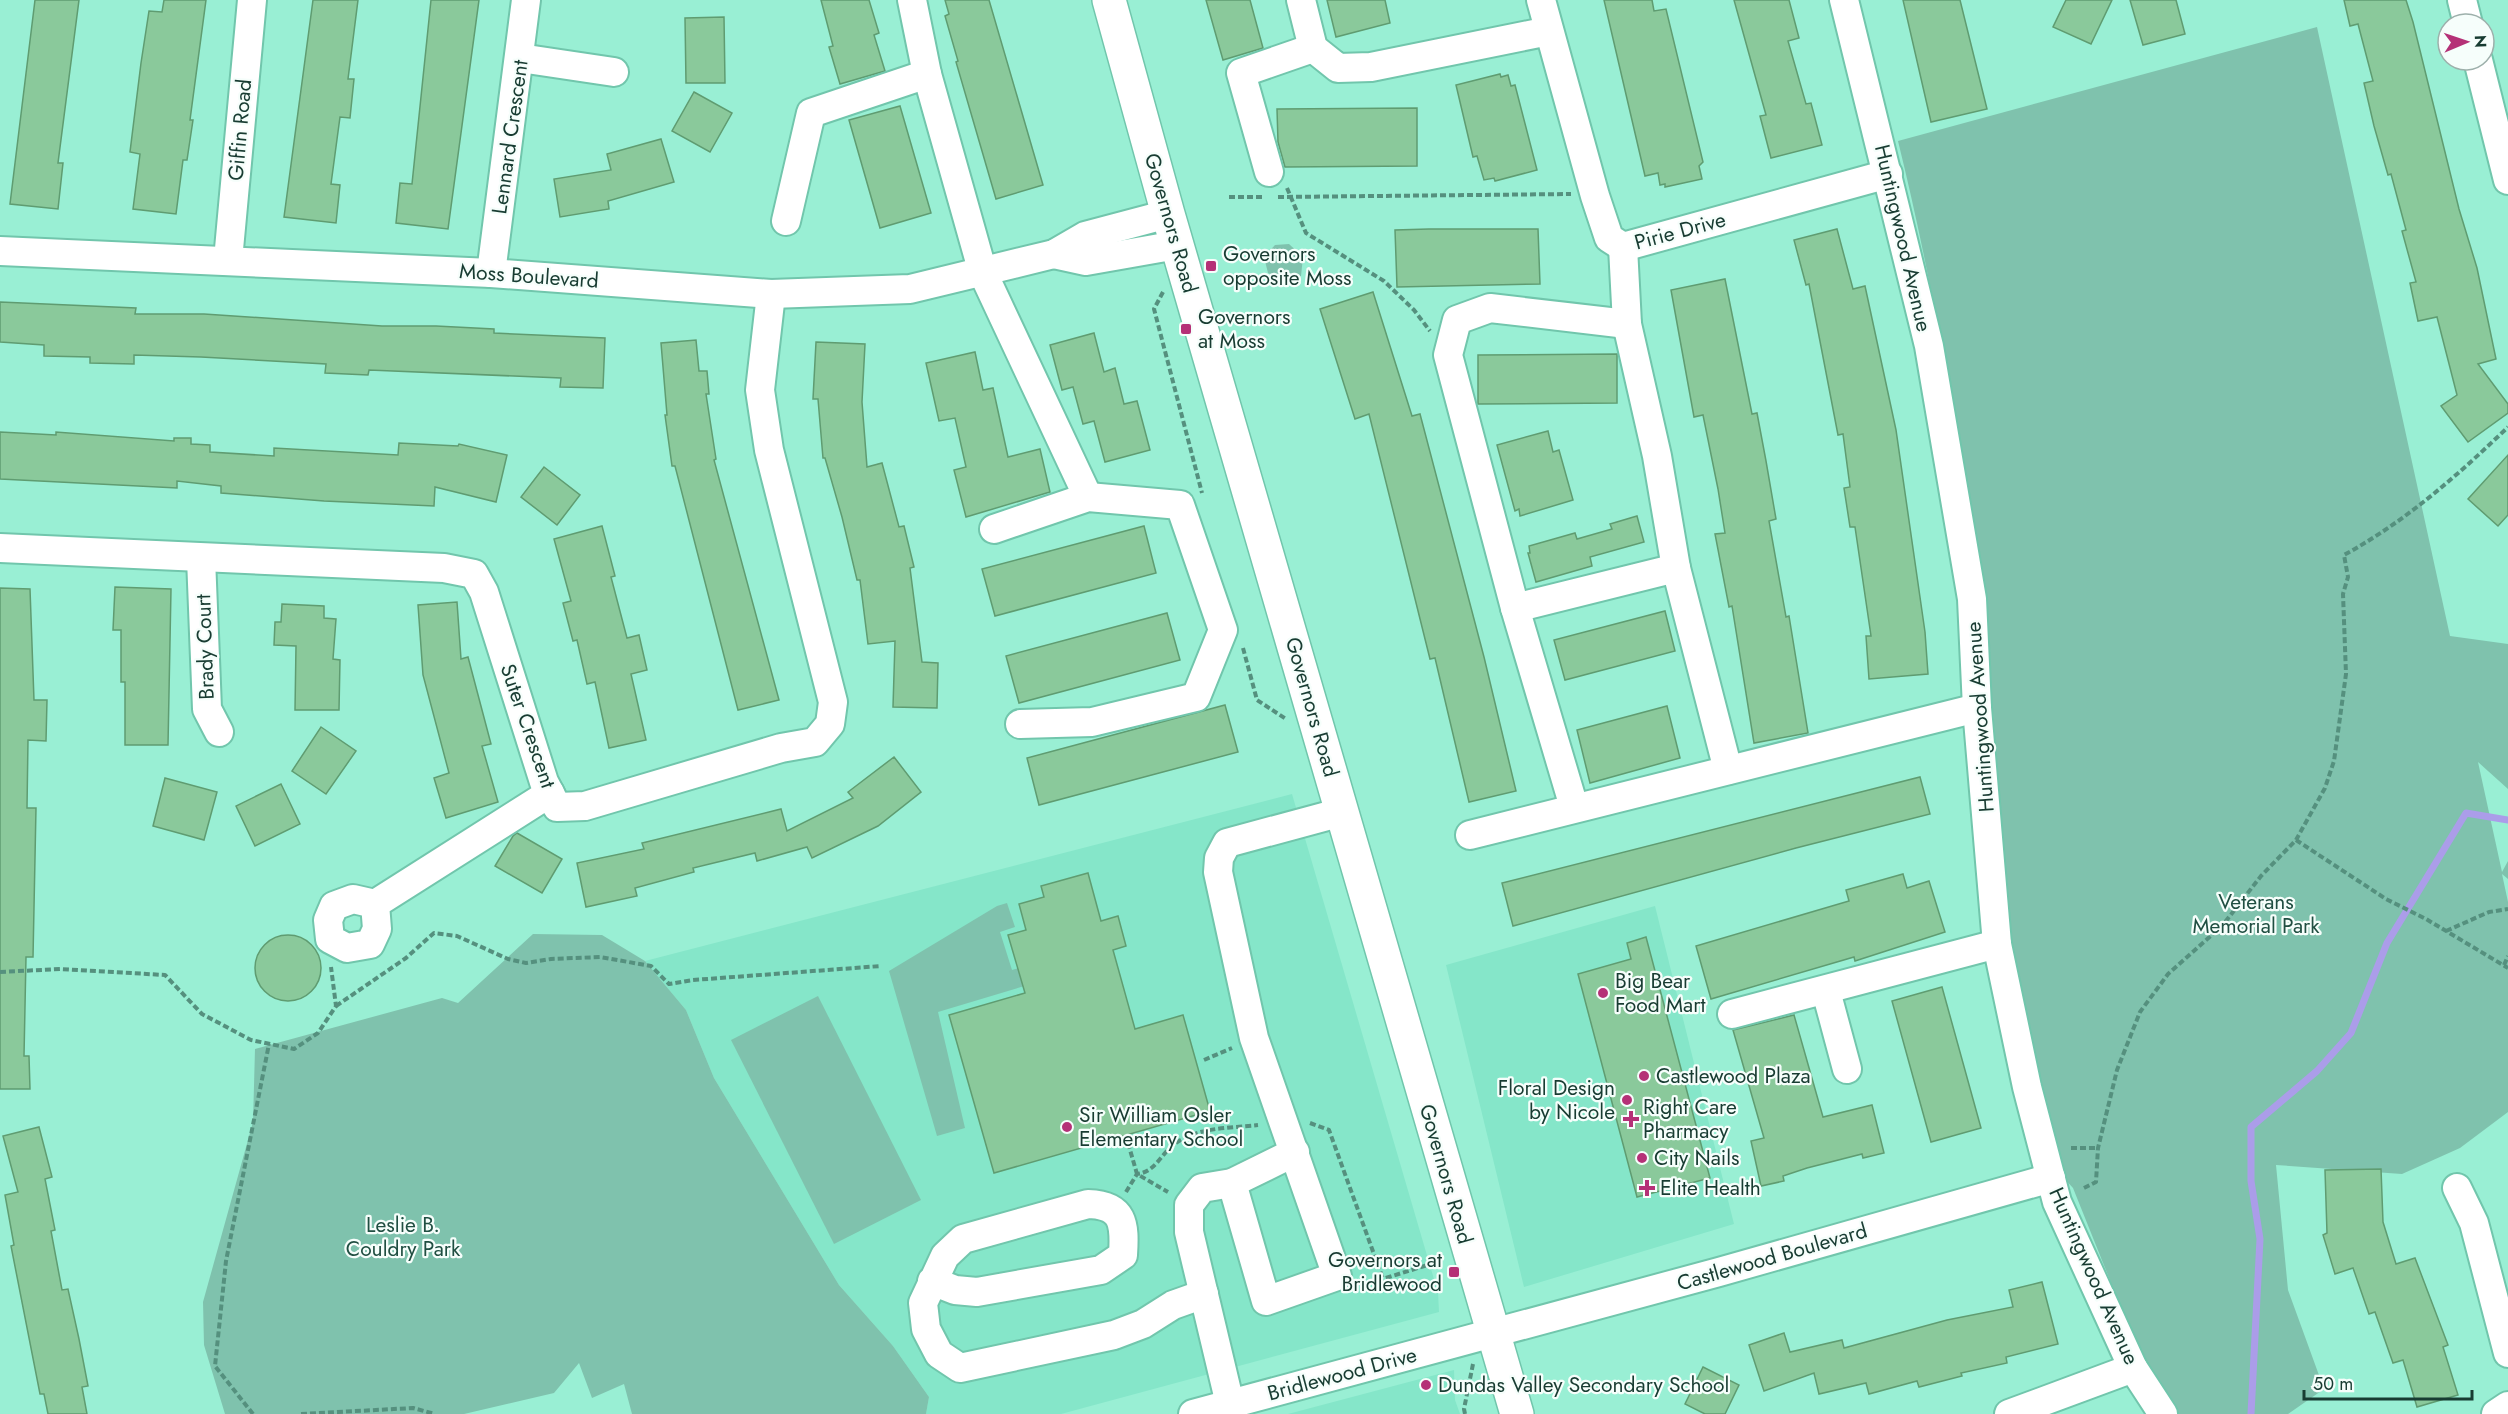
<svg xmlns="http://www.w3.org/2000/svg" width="2508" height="1414" font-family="Jost,sans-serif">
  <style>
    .built { fill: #85e6c9 }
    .green { fill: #7fc2ad }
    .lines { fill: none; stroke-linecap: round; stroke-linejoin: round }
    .stream { stroke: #ab9de9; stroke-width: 7 }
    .building { fill: #8ac99b; stroke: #5f9c71; stroke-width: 1.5 }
    .minor-casing { stroke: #71c6ac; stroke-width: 32 }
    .major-casing { stroke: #71c6ac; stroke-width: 36 }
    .path { stroke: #55907e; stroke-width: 4; stroke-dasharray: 6 3; stroke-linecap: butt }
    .minor { stroke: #fff; stroke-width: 28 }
    .major { stroke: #fff; stroke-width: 33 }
    .poi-dot { fill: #b53177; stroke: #f6fefb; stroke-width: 2 }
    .labels { text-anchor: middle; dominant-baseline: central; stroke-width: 4.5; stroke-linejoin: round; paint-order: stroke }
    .street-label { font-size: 21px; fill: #183c32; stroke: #f6fefb }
    .poi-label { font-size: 21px; fill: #183c32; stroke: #f6fefb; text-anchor: start }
    .park-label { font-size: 21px; fill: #204f42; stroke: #f6fefb }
  </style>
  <rect width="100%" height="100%" fill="#99efd4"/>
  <g class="built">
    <path d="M1292,794L1438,1293L1439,1312L1061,1414H926L929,1397L893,1346L839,1285L714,1078L686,1010L645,961Z"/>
    <path d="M1655,906L1734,1224L1524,1287L1446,965Z"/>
    <path d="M1454,1370L1455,1400L1460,1414H1288Z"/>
  </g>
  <g class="green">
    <path d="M2317,27L2450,636L2508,644V789L2478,762L2502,872L2508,861V879L2502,874L2508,902V1112L2460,1148L2402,1174L2276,1165L2288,1290L2324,1389L2288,1414H2174L2144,1365L2073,1188L2063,1177C2041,1101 2019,1024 2008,946C1997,860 2000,769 1990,682C1968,500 1942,319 1898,141Z"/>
    <path d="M1289,244L1303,257L1301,276L1290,282L1268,273L1264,257L1275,245Z"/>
    <path d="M1007,903L1015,927L1000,932L1012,970L1025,966L1031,984L938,1012L965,1128L937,1136L889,971L997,906Z"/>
    <path d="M533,934L602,935L645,961L686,1010L714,1078L839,1285L893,1346L929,1397L926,1414H632L624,1384L592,1398L579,1363L554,1393L464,1414H225L204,1345L203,1302L253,1122L255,1049L442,998L458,1003Z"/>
    <path d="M818,996L921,1200L834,1244L731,1040Z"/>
  </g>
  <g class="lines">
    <path class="stream" d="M2251,1414L2260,1239L2251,1181V1127L2317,1071L2351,1033L2387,943L2466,813L2508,820"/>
  </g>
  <g class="building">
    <path d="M35,0H79L58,163H63L58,209L10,204Z"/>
    <path d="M164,0H206L190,120H193L187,160H183L176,214L133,209L140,154L130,152L141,63L149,11L162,12Z"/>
    <path d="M313,0H358L348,79H354L350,118L340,117L331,184L340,185L336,223L284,217Z"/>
    <path d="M431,0H479L448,229L396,223L400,183L412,184Z"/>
    <path d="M821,0H869L879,33L874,35L885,71L840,84L829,47L833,46Z"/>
    <path d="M945,0H989L1043,185L996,199L956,62L958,61L945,16L949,14Z"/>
    <path d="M1206,0H1250L1263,48L1223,60Z"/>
    <path d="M1327,0H1385L1390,23L1336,37Z"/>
    <path d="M1604,0H1652L1654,11L1666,9L1703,162L1699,166L1702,179L1665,187V184L1660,185L1658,173L1645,176Z"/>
    <path d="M1734,0H1789L1799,38L1788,41L1806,104L1811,103L1822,145L1771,158L1760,116L1766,115Z"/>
    <path d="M1903,0H1960L1987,109L1931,122Z"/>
    <path d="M2066,0H2112L2091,44L2053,27Z"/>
    <path d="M2130,0H2176L2185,34L2143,45Z"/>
    <path d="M2344,0H2406L2413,22L2459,209L2477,268L2496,359L2478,364L2508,404V413L2468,442L2441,406L2457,395L2437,317L2418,321L2410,283L2416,282L2402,231L2406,230L2391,174L2388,175L2374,126L2364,83L2373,81L2358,24L2350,26Z"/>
    <path d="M724,17L725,83H686L685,18Z"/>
    <path d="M1500,74L1501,77L1508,75L1511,86L1515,85L1537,170L1495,181L1494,178L1484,180L1477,156L1473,157L1456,85Z"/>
    <path d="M694,92L732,113L710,152L672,131Z"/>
    <path d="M900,106L931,213L880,228L849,120Z"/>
    <path d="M1417,108V166L1285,167L1278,142L1277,109Z"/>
    <path d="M661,139L674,182L608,201L609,209L560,217L554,179L611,170L607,154Z"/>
    <path d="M1429,229H1538L1540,284L1397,287L1395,230Z"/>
    <path d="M1837,229L1853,289L1865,286L1896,430L1925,632L1928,674L1869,679L1866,636H1871L1855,527H1850L1844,488L1850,487L1843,434L1838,435L1809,284L1806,285L1794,240Z"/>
    <path d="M1725,279L1752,414L1757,413L1766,461L1776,519L1769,521L1786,617L1789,616L1808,733L1754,743L1732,606L1729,607L1715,534L1725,533L1718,489L1703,415L1694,417L1671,290Z"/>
    <path d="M1373,292L1412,416L1420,414L1484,657L1516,791L1469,802L1435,658L1430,659L1369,414L1355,419L1320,309Z"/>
    <path d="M0,302L136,308L135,314H204L382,326H436L494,329V333L605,338L603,388L560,387L561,378L369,370L368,375L325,373L326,364L201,357L134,355V364L90,363V357L44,356V345L0,342Z"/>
    <path d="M1094,333L1104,372L1115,368L1124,404L1137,401L1150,450L1105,462L1094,421L1083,424L1073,387L1062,390L1050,345Z"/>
    <path d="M696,340L699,371H707L709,394H706L716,459L714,460L779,700L738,710L675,466H672L665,415H667L661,343Z"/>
    <path d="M816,342L865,344L862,402L867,467L882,463L899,527L904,526L914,567L910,568L922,662L938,663L937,708L893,707L895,641L868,644L860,580H857L842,517L825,458H823L818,399H813Z"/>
    <path d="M975,352L983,390L993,388L1008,457L1040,449L1050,492L966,517L954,470L966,467L955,418L939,421L926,363Z"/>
    <path d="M1617,354V403L1478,404V355Z"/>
    <path d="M1548,431L1553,452L1559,450L1573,500L1520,516L1519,509L1515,511L1497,445Z"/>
    <path d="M0,432L56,435V432L174,441V438H191V444L210,445V452L274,456V448L398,455L399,443L458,446L459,444L507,455L496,502L435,487L434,506L324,501L221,493V486L177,481V488L0,479Z"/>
    <path d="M2508,455V515L2498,526L2468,499Z"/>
    <path d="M544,467L580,495L557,525L521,497Z"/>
    <path d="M1637,516L1644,542L1590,557L1592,566L1536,582L1528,553H1530L1529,546L1575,533L1577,539L1612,529L1610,524Z"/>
    <path d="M602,526L615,576L611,577L627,638L639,635L647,670L631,674L646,740L609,748L595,682L587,684L577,640L573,641L563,603L571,601L554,539Z"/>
    <path d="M1144,526L1156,573L995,616L982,569Z"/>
    <path d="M115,587L171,589L168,745H125V682H121V630H113Z"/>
    <path d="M0,588L30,589L34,700H47L46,741L28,740L27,808H36L33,957H26L24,1056H29L30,1089H0Z"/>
    <path d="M457,602L461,659L468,657L491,744L482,746L498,802L446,818L434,778L449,773L423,675L418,605Z"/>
    <path d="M282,604L324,606V618L336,619L333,659L340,660L339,710H295L296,646L274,645L275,622H281Z"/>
    <path d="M1665,611L1675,651L1565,680L1554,640Z"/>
    <path d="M1167,613L1180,660L1019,703L1006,656Z"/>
    <path d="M1225,705L1238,752L1039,805L1027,758Z"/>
    <path d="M1667,706L1680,758L1590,783L1577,730Z"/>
    <path d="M321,727L356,751L326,794L292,771Z"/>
    <path d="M894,757L921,792L878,826L812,858L807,847L757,861L755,853L693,868L694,872L635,888L637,896L586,907L577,863L644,849L642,843L781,809L787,831L853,798L848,792Z"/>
    <path d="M1920,777L1930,814L1796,848L1513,926L1502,883Z"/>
    <path d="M165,778L217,792L204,840L153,826Z"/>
    <path d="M281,784L300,824L255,846L236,806Z"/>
    <path d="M517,833L562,859L542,893L495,866L513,836Z"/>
    <path d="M1088,873L1101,921L1118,916L1126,946L1113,950L1135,1029L1183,1015L1210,1111L994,1173L949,1015L1025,993L1008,935L1026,930L1019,904L1044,897L1041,886Z"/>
    <path d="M1903,874L1907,888L1929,881L1945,932L1855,961L1854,957L1711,999L1696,946L1849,901L1846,890Z"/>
    <circle cx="288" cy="968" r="33"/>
    <path d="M1646,937L1710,1178L1637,1197L1578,974L1631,959L1627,943Z"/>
    <path d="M1942,987L1981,1128L1931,1142L1892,1001Z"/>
    <path d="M1794,1015L1823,1117L1872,1105L1884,1153L1863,1158L1862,1154L1807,1168L1783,1176L1784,1181L1761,1186L1751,1141L1764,1138L1733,1030Z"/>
    <path d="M39,1127L52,1177L45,1179L55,1230L51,1231L62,1290L68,1289L79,1339L88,1386L82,1387L87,1414H48L44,1394H40L11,1246L14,1245L5,1195L18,1192L3,1136Z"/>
    <path d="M2381,1169L2383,1222L2396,1264L2415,1258L2448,1345L2443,1347L2458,1395L2417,1407L2403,1360L2393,1363L2375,1312L2369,1314L2353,1268L2335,1274L2323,1235L2327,1233L2325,1170Z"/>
    <path d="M2042,1282L2058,1344L2006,1357L2007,1363L1961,1373L1962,1376L1919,1387L1917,1381L1869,1394L1866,1383L1819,1394L1814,1373L1764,1391L1749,1345L1784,1333L1790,1352L1842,1340L1844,1348L1947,1320L2013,1307L2009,1290Z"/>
    <path d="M1703,1367L1739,1385L1725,1414H1705L1685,1404Z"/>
  </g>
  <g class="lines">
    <g class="minor-casing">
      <g id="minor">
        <path d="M912,0L927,74L983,273L1088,497"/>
        <path d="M1301,0L1313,48L1338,68L1371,67L1549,31"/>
        <path d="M1541,0L1595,196L1609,238L1623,247L1888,174"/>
        <path d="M1844,0L1929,346L1972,599L1977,708L1997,944L2027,1087L2057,1202L2133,1368L2163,1414"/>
        <path d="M2462,0L2468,24"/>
        <path d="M520,58L614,72"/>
        <path d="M2478,60L2508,180"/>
        <path d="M1269,172L1241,73L1313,48"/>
        <path d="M786,221L811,113L927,74"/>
        <path d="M1623,247L1627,324L1657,456L1676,568L1728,770"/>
        <path d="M0,251L491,273L771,294L910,289L1054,254L1085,236L1168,214"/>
        <path d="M1054,254L1086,261L1177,245"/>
        <path d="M228,260L252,0"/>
        <path d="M491,273L526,0"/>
        <path d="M994,529L1088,497L1180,505L1223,630L1196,697L1092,722L1020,724"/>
        <path d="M0,548L444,568L474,574L484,592L544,782L557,807L585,806L781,748L815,742L830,724L833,702L769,450L760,390L771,294"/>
        <path d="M201,558L207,709L219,732"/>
        <path d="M1515,608L1676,568"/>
        <path d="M1574,807L1515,608L1448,355L1457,320L1490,308L1627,324"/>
        <path d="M1470,835L1977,708"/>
        <path d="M375,904L377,929L370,944L347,948L330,939L328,920L334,906L353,899L375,904L550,793"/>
        <path d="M1826,991L1847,1069"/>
        <path d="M1732,1014L1997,944"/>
        <path d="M1232,1183L1266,1301L1337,1276L1254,1038L1218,872L1219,858L1227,843L1342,812"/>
        <path d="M2457,1188L2474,1223L2508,1353"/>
        <path d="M932,1281L955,1290L977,1292L1101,1270L1123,1255C1125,1224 1124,1205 1088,1204L963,1239L945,1256L923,1303L926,1329L939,1354L960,1368L1114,1335L1143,1324L1173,1305L1204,1294"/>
        <path d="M1230,1404L1189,1232V1205L1202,1188L1232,1183L1295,1152"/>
        <path d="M1193,1414L1719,1272L2051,1178"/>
        <path d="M2009,1414L2133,1368"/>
        <path d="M2496,1414L2508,1406"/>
      </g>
    </g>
    <g class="major-casing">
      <path id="major" d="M1109,0L1168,214L1517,1414"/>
    </g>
    <g class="path">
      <path d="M1287,188L1306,233L1384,281L1414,310L1430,331"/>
      <path d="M1229,197H1262"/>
      <path d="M1278,197L1571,194"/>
      <path d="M1163,292L1154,309L1202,493"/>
      <path d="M1243,648L1257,700L1286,719"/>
      <path d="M2296,840L2386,899L2426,919L2508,968"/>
      <path d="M2446,931L2489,912L2508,909"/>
      <path d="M2504,965L2508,956"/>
      <path d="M0,972L60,969L165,975L202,1014L251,1040L294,1049L318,1033L336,1006L331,967"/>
      <path d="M336,1006L406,958L434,933L457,936L508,959L526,963L551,959L600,957L651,966L669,984L693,980L881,966"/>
      <path d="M1204,1060L1232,1048"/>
      <path d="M1310,1123L1329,1130L1383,1279"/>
      <path d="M1128,1143L1137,1174L1168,1192"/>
      <path d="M2071,1148H2098"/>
      <path d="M2084,1188L2096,1182L2098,1148L2117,1070L2140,1012L2168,974L2222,926L2261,876L2296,840L2325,788L2334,761L2346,674L2343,594L2348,577L2344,555C2406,521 2457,476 2508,427"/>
      <path d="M1126,1192L1137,1174C1156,1172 1161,1153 1176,1143C1198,1127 1231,1128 1258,1125"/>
      <path d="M1360,1286L1434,1263"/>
      <path d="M253,1414L215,1366L226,1261L269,1044"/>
      <path d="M301,1414L413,1408L435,1414"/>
      <path d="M1465,1414L1464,1409L1473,1364"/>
    </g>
    <use href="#minor" class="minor"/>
    <use href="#major" class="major"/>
  </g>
  <g class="poi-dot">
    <rect x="1205" y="260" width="12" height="12" rx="3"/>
    <rect x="1180" y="323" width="12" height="12" rx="3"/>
    <circle cx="1603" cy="993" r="6"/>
    <circle cx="1644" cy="1076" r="6"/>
    <circle cx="1627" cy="1100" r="6"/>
    <path d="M1628 1110h6v6h6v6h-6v6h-6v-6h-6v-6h6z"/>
    <circle cx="1067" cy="1127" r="6"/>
    <circle cx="1642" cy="1158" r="6"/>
    <path d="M1644 1179h6v6h6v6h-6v6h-6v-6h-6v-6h6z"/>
    <rect x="1448" y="1266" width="12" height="12" rx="3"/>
    <circle cx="1426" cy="1385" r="6"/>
  </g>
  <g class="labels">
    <g class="street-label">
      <text transform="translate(240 130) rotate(-85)">Giffin Road</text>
      <text transform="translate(510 137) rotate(-82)">Lennard Crescent</text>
      <text transform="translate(1171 223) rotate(74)">Governors Road</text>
      <text transform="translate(1680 231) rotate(-15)">Pirie Drive</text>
      <text transform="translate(1903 238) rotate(77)">Huntingwood Avenue</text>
      <text transform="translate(529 276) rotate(4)">Moss Boulevard</text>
      <text transform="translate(205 647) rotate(-92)">Brady Court</text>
      <text transform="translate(1312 707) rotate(74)">Governors Road</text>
      <text transform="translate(1980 717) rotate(-94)">Huntingwood Avenue</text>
      <text transform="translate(528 726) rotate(71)">Suter Crescent</text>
      <text transform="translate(1446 1174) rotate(74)">Governors Road</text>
      <text transform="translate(1772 1257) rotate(-16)">Castlewood Boulevard</text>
      <text transform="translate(2094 1276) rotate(66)">Huntingwood Avenue</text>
      <text transform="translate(1342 1374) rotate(-15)">Bridlewood Drive</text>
    </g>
    <g class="poi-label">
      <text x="1223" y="254">Governors<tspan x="1223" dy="24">opposite Moss</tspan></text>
      <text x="1198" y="317">Governors<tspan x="1198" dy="24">at Moss</tspan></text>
      <text x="1615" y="981">Big Bear<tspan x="1615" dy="24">Food Mart</tspan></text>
      <text x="1656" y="1076">Castlewood Plaza</text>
      <text x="1615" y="1088" text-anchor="end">Floral Design<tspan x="1615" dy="24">by Nicole</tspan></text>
      <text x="1643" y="1107">Right Care<tspan x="1643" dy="24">Pharmacy</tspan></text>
      <text x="1079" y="1115">Sir William Osler<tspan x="1079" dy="24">Elementary School</tspan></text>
      <text x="1654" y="1158">City Nails</text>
      <text x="1660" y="1188">Elite Health</text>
      <text x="1442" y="1260" text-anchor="end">Governors at<tspan x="1442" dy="24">Bridlewood</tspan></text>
      <text x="1438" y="1385">Dundas Valley Secondary School</text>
    </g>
    <g class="park-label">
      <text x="2256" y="902">Veterans<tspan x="2256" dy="24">Memorial Park</tspan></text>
      <text x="403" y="1225">Leslie B.<tspan x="403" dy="24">Couldry Park</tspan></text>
    </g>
  </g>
  <g transform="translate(2466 42) rotate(88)"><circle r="28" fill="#f6fefb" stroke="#9db0ab" stroke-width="1.5"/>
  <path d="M0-4.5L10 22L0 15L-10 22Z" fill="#b53177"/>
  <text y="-9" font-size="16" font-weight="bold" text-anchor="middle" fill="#183c32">N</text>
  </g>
  <path d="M2304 1390v9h168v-9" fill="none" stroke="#183c32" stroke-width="3"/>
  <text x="2313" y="1390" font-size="18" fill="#183c32" stroke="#f6fefb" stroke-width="4.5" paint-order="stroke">50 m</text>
</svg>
